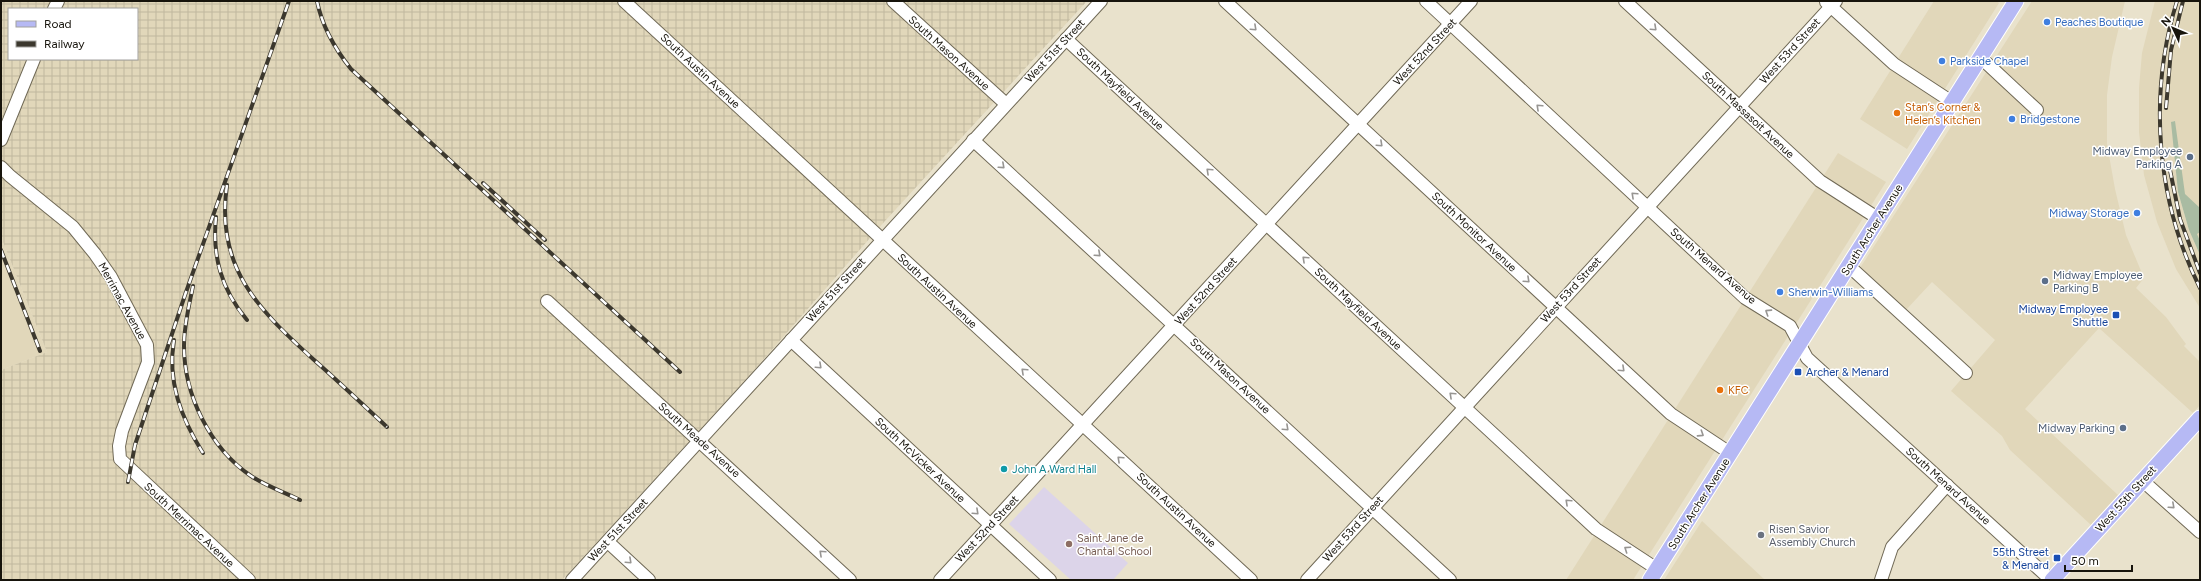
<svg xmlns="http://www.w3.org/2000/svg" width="2201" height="581" font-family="Figtree,sans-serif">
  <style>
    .built { fill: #e1d7ba }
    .industrial { fill: url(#industrial-grid); fill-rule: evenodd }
    .education { fill: #dcd4e9 }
    .grass { fill: #a9bba2 }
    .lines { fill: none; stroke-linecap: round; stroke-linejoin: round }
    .minor-casing { stroke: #706956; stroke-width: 14 }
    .major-casing { stroke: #fff; stroke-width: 17 }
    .minor { stroke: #fff; stroke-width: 12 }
    .major { stroke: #b6b9f4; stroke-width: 15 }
    .rail-casing { stroke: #3c382e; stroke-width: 4 }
    .rail { stroke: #fff; stroke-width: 2.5; stroke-dasharray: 8; stroke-linecap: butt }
    .oneway { stroke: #979592 }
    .shop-dot { fill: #3f7fe0; stroke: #fff; stroke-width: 1.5 }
    .food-dot { fill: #e8710a; stroke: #fff; stroke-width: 1.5 }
    .service-dot { fill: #5c6f8a; stroke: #fff; stroke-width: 1.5 }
    .transit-dot { fill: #1a4fb4; stroke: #fff; stroke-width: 1.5 }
    .culture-dot { fill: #0f9aa8; stroke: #fff; stroke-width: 1.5 }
    .worship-dot { fill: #6b7280; stroke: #fff; stroke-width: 1.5 }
    .education-dot { fill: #8d6e63; stroke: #fff; stroke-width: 1.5 }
    .labels { text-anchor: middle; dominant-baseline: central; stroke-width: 3; stroke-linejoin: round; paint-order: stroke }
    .shop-label { font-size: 11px; fill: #366cbe; stroke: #fff; text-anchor: start }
    .street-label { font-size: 11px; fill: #17140c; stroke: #fff }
    .food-label { font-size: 11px; fill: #c56008; stroke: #fff; text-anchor: start }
    .service-label { font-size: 11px; fill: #4e5e75; stroke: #fff; text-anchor: end }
    .transit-label { font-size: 11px; fill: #164399; stroke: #fff; text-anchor: end }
    .culture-label { font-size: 11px; fill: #0d838f; stroke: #fff; text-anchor: start }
    .worship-label { font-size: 11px; fill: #5b616d; stroke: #fff; text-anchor: start }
    .education-label { font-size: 11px; fill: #785e54; stroke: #fff; text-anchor: start }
  </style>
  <defs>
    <pattern id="industrial-grid" width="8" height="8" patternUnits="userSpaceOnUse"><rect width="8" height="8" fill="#e1d7ba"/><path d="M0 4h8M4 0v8" fill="none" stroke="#c0b89f"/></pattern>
  </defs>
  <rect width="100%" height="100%" fill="#e9e2cc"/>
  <g class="built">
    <path d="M1934,1H1996L1999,3L1907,149L1860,119Z"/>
    <path d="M2032,1H2125L2112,57L2107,95V144L2115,189L2126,235L2144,278L2136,288L2166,317L2186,344L2184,346L2200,362V405L2193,413L2099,328L2025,409L2118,495L2091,525L2010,450L2002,436L1951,391L1995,340L1932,282L1905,311L1860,268Z"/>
    <path d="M2155,1H2200V246L2182,197L2174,121L2172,122L2178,192L2189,230L2200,255V308L2176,269L2157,222L2144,175L2139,132V88L2142,53Z"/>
    <path d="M1838,153L1886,182L1633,580H1566Z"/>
    <path d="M1,237L47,352L1,370Z"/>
    <path d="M1702,521L1765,580H1664Z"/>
  </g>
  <path class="industrial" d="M1,1H1087L885,221L748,377L562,580H1V370L47,352L1,237ZM9,9H137V59H9Z"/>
  <path class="education" d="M1044,487L1128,563L1113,580H1071L1009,524Z"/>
  <path class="grass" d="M2175,121L2185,194L2200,208V232L2197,234L2200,241V255L2189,230L2178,192L2171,122Z"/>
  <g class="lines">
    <g class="minor-casing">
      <g id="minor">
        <path d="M624,1L1251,580"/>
        <path d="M893,1L1006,104"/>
        <path d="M1225,1L1671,414L1730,453"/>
        <path d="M1426,1L1745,298L1790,326L1807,358L2051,580"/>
        <path d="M1625,1L1820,181L1879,219"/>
        <path d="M1826,2L1894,64L1952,102"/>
        <path d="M54,9L58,1"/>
        <path d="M1066,39L1596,529L1657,569"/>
        <path d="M1980,57L2037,110"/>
        <path d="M1,140L34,59"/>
        <path d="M973,140L1450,580"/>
        <path d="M1,167L10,176L73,227L95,254L111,277L147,345L148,362L122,431L119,446L120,459L249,580"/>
        <path d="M1849,266L1966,373"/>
        <path d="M547,301L850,580"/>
        <path d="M791,340L1050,580"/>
        <path d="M2143,481L2200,532"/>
        <path d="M608,542L649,580"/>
        <path d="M572,580L1101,1"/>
        <path d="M940,580L1471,1"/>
        <path d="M1307,580L1836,1"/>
        <path d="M1881,580L1892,547L1947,485"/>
      </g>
    </g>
    <g class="major-casing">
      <g id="major">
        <path d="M1650,580L2016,1"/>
        <path d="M2052,580L2200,418"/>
      </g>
    </g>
    <use href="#minor" class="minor"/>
    <use href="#major" class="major"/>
    <g class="rail-casing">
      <g id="rail">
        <path d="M317,1C322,26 335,49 351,69L680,372"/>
        <path d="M2177,1C2148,94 2156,200 2200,288"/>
        <path d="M2166,108L2171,50L2183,1"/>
        <path d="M2170,170L2180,219L2200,273"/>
        <path d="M483,183L545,240"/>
        <path d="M227,185C215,267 258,309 313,359C338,381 362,404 387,427"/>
        <path d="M216,217C212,256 221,289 247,320"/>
        <path d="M1,250L40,351"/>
        <path d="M193,286C189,306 184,325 184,346C184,395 210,448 251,476C266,486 284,492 300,500"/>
        <path d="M174,340C167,381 181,418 203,453"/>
        <path d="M128,482L135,445L185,295L289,1"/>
      </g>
    </g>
    <use href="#rail" class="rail"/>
  </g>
  <defs><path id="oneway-chevron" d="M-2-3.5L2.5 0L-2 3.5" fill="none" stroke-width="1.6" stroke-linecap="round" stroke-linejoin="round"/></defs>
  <g class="oneway">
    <use href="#oneway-chevron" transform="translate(1254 28) rotate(43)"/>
    <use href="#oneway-chevron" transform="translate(1654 28) rotate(43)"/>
    <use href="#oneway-chevron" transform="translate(1539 107) rotate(-137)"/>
    <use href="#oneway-chevron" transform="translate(1380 144) rotate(43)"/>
    <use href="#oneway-chevron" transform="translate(1002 166) rotate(42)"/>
    <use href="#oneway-chevron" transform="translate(1209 171) rotate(-137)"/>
    <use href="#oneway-chevron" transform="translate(1634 195) rotate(-137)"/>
    <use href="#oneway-chevron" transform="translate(1098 254) rotate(42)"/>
    <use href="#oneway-chevron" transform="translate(1305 259) rotate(-137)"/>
    <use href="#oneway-chevron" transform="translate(1527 280) rotate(43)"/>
    <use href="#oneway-chevron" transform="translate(1768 312) rotate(-147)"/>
    <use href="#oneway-chevron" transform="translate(819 366) rotate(43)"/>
    <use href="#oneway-chevron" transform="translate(1622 369) rotate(43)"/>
    <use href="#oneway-chevron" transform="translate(1024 371) rotate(-137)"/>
    <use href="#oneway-chevron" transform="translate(1452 395) rotate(-137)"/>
    <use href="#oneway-chevron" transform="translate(1286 428) rotate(43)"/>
    <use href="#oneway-chevron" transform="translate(1701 434) rotate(33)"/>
    <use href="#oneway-chevron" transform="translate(1120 459) rotate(-137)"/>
    <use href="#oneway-chevron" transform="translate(1568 502) rotate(-137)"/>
    <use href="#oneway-chevron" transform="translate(2172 506) rotate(42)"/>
    <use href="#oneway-chevron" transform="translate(976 512) rotate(43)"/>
    <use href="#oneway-chevron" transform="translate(1627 549) rotate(-146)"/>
    <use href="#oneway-chevron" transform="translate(822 553) rotate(-137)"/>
    <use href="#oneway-chevron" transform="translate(629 561) rotate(43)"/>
  </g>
  <g class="shop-dot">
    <circle cx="2047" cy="22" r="4"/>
    <circle cx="1942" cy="61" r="4"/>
    <circle cx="2012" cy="119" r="4"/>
    <circle cx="2137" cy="213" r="4"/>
    <circle cx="1780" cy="292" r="4"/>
  </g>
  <g class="food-dot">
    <circle cx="1897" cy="113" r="4"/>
    <circle cx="1720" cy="390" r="4"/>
  </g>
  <g class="service-dot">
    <circle cx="2190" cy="157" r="4"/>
    <circle cx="2045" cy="281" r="4"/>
    <circle cx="2123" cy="428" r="4"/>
  </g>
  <g class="transit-dot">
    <rect x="2112" y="311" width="8" height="8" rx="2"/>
    <rect x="1794" y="368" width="8" height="8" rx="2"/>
    <rect x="2053" y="554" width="8" height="8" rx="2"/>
  </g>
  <circle class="culture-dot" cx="1004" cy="469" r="4"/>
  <circle class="worship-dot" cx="1761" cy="535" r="4"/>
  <circle class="education-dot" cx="1069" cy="544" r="4"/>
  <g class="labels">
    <g class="shop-label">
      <text x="2055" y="22">Peaches Boutique</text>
      <text x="1950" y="61">Parkside Chapel</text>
      <text x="2020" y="119">Bridgestone</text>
      <text x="2129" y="213" text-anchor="end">Midway Storage</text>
      <text x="1788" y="292">Sherwin-Williams</text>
    </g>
    <g class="street-label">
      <text transform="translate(1055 51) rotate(-47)">West 51st Street</text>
      <text transform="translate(1790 51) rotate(-48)">West 53rd Street</text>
      <text transform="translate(1425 52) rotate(-47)">West 52nd Street</text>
      <text transform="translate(949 53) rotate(42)">South Mason Avenue</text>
      <text transform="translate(700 71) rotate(43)">South Austin Avenue</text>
      <text transform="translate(1120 89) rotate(43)">South Mayfield Avenue</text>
      <text transform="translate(1748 115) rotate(43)">South Massasoit Avenue</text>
      <text transform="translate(1872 230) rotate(-58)">South Archer Avenue</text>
      <text transform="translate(1474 232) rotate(43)">South Monitor Avenue</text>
      <text transform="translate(1713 266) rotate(41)">South Menard Avenue</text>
      <text transform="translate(836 290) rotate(-48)">West 51st Street</text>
      <text transform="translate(1571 290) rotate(-48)">West 53rd Street</text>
      <text transform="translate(937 291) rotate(43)">South Austin Avenue</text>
      <text transform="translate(1206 291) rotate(-48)">West 52nd Street</text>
      <text transform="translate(122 301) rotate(61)">Merrimac Avenue</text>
      <text transform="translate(1358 309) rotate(43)">South Mayfield Avenue</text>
      <text transform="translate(1230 376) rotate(43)">South Mason Avenue</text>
      <text transform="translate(699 440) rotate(42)">South Meade Avenue</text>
      <text transform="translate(920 460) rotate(43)">South McVicker Avenue</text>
      <text transform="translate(1948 486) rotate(42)">South Menard Avenue</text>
      <text transform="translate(2126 499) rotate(-48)">West 55th Street</text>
      <text transform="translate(1699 504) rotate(-58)">South Archer Avenue</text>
      <text transform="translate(1176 510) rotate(43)">South Austin Avenue</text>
      <text transform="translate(189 525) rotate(43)">South Merrimac Avenue</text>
      <text transform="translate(987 529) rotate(-47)">West 52nd Street</text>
      <text transform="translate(1353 529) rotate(-48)">West 53rd Street</text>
      <text transform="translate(618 530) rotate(-47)">West 51st Street</text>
    </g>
    <g class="food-label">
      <text x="1905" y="107">Stan’s Corner &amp;<tspan x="1905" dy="13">Helen’s Kitchen</tspan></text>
      <text x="1728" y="390">KFC</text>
    </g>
    <g class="service-label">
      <text x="2182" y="151">Midway Employee<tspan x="2182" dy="13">Parking A</tspan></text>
      <text x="2053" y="275" text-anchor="start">Midway Employee<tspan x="2053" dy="13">Parking B</tspan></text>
      <text x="2115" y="428">Midway Parking</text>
    </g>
    <g class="transit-label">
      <text x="2108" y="309">Midway Employee<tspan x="2108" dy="13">Shuttle</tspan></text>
      <text x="1806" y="372" text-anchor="start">Archer &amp; Menard</text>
      <text x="2049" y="552">55th Street<tspan x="2049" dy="13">&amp; Menard</tspan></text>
    </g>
    <g class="culture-label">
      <text x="1012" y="469">John A Ward Hall</text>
    </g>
    <g class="worship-label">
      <text x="1769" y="529">Risen Savior<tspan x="1769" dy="13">Assembly Church</tspan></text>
    </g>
    <g class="education-label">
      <text x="1077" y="538">Saint Jane de<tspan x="1077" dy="13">Chantal School</tspan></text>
    </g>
  </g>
  <rect width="2201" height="581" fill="none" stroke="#17140c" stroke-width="4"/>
  <rect x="8" y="8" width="130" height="52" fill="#ffffff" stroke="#a2a19e"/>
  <rect x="16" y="21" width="20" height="6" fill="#b6b9f4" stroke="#a2a19e"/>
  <text x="44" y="28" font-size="12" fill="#17140c">Road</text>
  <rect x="16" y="41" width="20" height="6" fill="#3c382e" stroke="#a2a19e"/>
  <text x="44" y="48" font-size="12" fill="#17140c">Railway</text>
  <g transform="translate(2173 28) rotate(314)" stroke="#ffffff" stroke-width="3" paint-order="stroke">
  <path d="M0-3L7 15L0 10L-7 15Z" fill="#17140c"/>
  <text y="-6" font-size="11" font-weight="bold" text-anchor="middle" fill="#17140c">N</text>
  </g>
  <path d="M2065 565v6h67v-6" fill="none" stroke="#17140c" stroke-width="2"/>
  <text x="2071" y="565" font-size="12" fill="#17140c" stroke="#ffffff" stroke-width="3" paint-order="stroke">50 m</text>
</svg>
